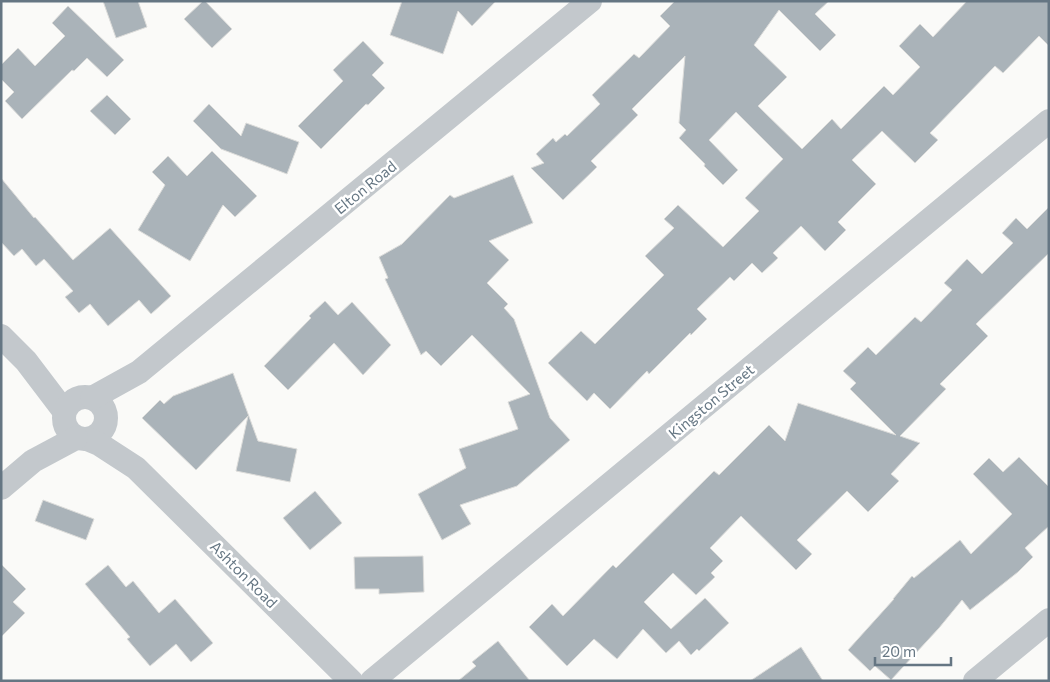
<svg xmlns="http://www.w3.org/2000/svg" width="1050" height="682" font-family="Commissioner,sans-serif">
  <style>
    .building { fill: #aab3b9; stroke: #dcdcda }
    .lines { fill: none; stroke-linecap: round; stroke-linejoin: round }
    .minor { stroke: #c3c8cc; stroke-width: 24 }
    .labels { text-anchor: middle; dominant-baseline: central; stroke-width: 5; stroke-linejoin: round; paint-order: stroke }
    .street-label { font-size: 15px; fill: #657683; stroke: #fff }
  </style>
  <rect width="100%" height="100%" fill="#fafaf8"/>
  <g class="building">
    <path d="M103,1H138L147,27L116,38Z"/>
    <path d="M203,1H205L232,29L212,48L184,19Z"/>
    <path d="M402,1H496L472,26L458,11L443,54L390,35Z"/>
    <path d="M675,1H829L815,14L836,35L820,51L779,10L754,45L787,77L758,106L802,149L832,119L841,129L884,86L893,95L920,67L899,46L920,24L933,37L967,1H1049V46L1039,36L1003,73L995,66L930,133L938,140L915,163L882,131L852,160L876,184L838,222L846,230L825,251L801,226L773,253L778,258L762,273L752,263L734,281L730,277L697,309L707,319L691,335L690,333L649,374L647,371L610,409L594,393L587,401L548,363L581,331L595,344L664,275L645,256L674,228L664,219L678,205L723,247L759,211L745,198L783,159L736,112L709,140L738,170L723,185L704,166L705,164L679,138L686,130L679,123L685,56L632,109L638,115L591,161L597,167L563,200L531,168L544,163L536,154L553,138L556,142L565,134L567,136L600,104L592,95L634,54L639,58L670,26L660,16Z"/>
    <path d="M68,6L124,60L107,77L87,58L74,71L72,70L22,119L5,101L14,92L1,79V65L18,48L35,66L65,36L52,23Z"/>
    <path d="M363,41L384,63L372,75L385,88L368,105L366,104L321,149L298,126L343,81L333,70Z"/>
    <path d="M107,95L131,119L115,135L90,111Z"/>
    <path d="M209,104L241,136L246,123L299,142L287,174L221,149L193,121Z"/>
    <path d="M212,151L257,196L235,217L223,205L190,261L138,230L165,185L152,172L168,156L187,176Z"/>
    <path d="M513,175L533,223L489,241L509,260L487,283L508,304L504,308L514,319L550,418L570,440L517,486L460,505L471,524L442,540L418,494L466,468L459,449L518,429L508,402L530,394L472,335L441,366L426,351L421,355L385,279L388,278L379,257L402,244L450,195L454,198Z"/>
    <path d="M1,178L34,218L35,217L73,260L110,228L171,296L151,314L139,300L108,326L90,304L79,313L65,297L73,291L44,259L36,266L22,249L14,256L1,242Z"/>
    <path d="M1049,207V253L976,324L988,336L940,384L946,389L900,436L920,443L891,474L899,481L868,512L847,491L797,540L812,554L796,570L741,516L710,548L723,561L711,573L715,577L696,595L673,573L644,602L671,629L705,598L729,623L699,651L697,649L691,655L679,641L666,653L643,629L617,659L594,639L567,666L529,627L552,604L563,616L613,565L616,568L714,471L719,475L769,425L785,441L798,403L896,435L850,389L856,383L843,371L868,347L876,355L915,317L921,322L952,290L944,283L967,259L982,274L1013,243L1002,233L1016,218L1027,229Z"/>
    <path d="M325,301L338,315L352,302L391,345L363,375L334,343L288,390L264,366L311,318L309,316Z"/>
    <path d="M233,373L258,441L297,449L290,482L236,471L248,416L196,470L142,418L160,400L164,404L173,396Z"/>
    <path d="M1019,457L1049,487V526L1025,548L1033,557L1018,572L970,610L962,600L939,628L891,680L875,666L870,671L848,650L894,599H893L912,576L914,578L960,540L971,554L1012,514L973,474L989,458L1003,472Z"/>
    <path d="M315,491L342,523L310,550L283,518Z"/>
    <path d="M43,500L94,519L86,540L35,521Z"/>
    <path d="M423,556L424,592L379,594V589H355L354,557Z"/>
    <path d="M1,564L26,589L13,602L25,613L1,637Z"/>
    <path d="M108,565L126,587L133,581L159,613L175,599L213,643L191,662L176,644L150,666L127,639L130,637L85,584Z"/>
    <path d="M498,641L530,681H458L476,666L472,662Z"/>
    <path d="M801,647L823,681H750Z"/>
  </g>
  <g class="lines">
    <g class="minor">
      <path d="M1,336L26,361L64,411"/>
      <circle cx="85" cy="418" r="21"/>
      <path d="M92,398L139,372L590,1"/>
      <path d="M87,439L99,444L136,468L351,681"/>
      <path d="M1,488L33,461L76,438"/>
      <path d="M372,681L1049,121"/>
      <path d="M975,681L1049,620"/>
    </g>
  </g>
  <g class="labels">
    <g class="street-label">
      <text transform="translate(365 187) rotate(-39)">Elton Road</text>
      <text transform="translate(711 401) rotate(-40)">Kingston Street</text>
      <text transform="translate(244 574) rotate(45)">Ashton Road</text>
    </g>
  </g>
  <rect width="1050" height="682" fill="none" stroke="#657683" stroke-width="5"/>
  <path d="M875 657v8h76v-8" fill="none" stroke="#657683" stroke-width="2.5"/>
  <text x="882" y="657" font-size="15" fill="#657683" stroke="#ffffff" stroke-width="4" paint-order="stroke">20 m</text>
</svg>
